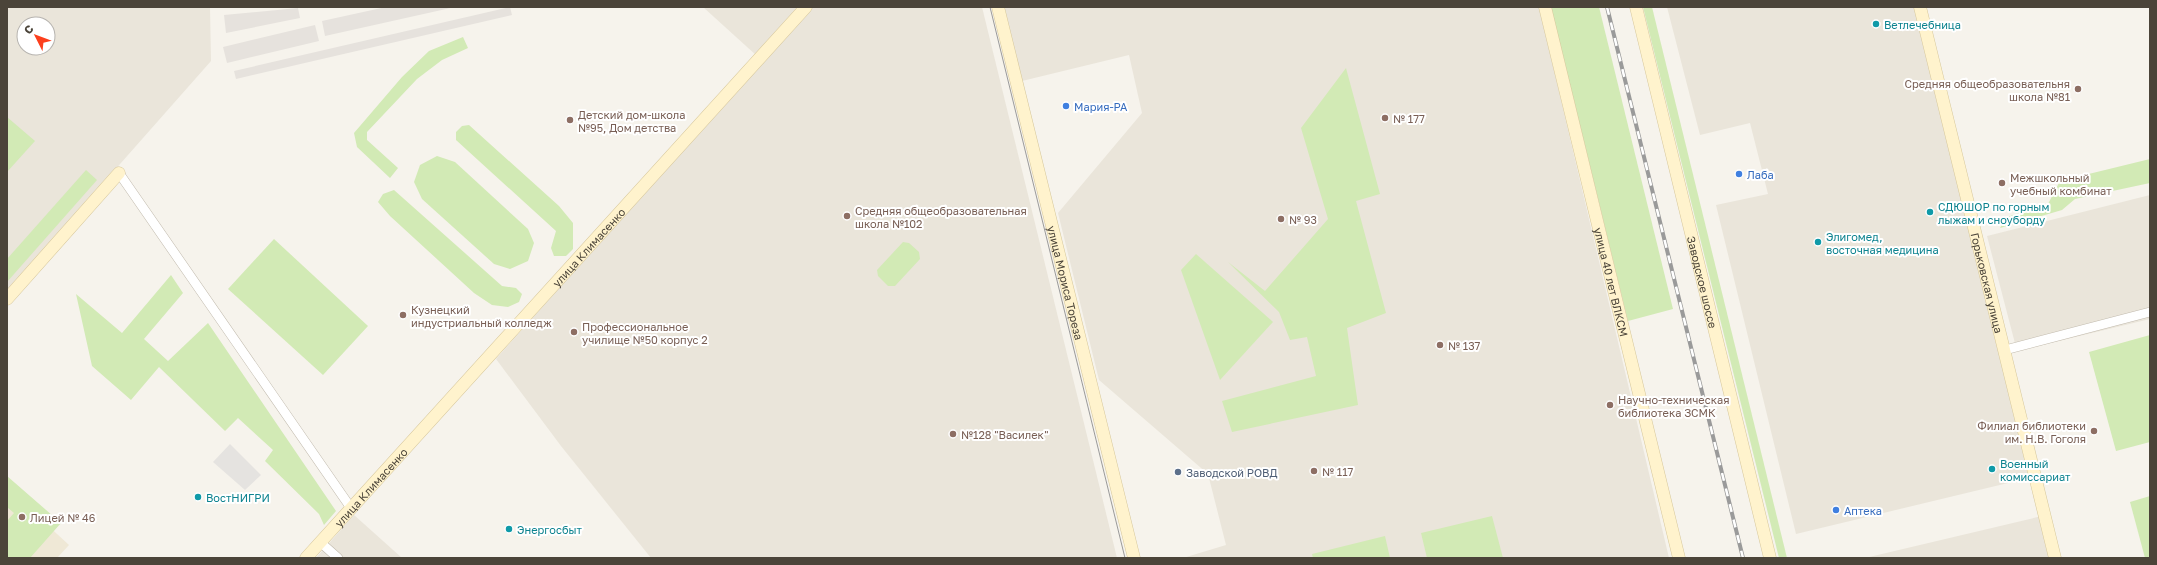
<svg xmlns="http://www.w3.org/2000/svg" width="2157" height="565" font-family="'Golos Text',sans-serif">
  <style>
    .residential { fill: #eae5da; fill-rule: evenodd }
    .industrial { fill: #e6e2dd }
    .education { fill: #efe8d6 }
    .green { fill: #d2eab5 }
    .parking { fill: #e5e3e0 }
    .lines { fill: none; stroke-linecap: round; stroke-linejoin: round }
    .street-casing { stroke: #c2bbae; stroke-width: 10 }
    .secondary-casing { stroke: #d6c79b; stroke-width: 13 }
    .street { stroke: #fff; stroke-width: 9 }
    .secondary { stroke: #fff3cd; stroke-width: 12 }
    .tram { stroke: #9a9a9a; stroke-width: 1 }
    .rail-casing { stroke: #9a9a9a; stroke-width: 4 }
    .rail { stroke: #fff; stroke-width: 2.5; stroke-dasharray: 8; stroke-linecap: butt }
    .culture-dot { fill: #0f9aa8; stroke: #fff; stroke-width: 1.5 }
    .education-dot { fill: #8d6e63; stroke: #fff; stroke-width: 1.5 }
    .shop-dot { fill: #3f7fe0; stroke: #fff; stroke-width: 1.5 }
    .service-dot { fill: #5c6f8a; stroke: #fff; stroke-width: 1.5 }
    .labels { text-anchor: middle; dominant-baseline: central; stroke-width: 4; stroke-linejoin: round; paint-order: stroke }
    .culture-label { font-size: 11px; fill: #0d838f; stroke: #fff; text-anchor: start }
    .education-label { font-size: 11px; fill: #785e54; stroke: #fff; text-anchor: start }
    .shop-label { font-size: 11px; fill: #366cbe; stroke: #fff; text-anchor: start }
    .street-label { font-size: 11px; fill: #4b4439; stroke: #fff }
    .service-label { font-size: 11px; fill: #4e5e75; stroke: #fff; text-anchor: start }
  </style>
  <rect width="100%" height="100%" fill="#f6f3ec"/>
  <g class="residential">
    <path d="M7,7H210L211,61L7,292ZM24,24H48V48H24Z"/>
    <path d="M703,7H801L757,56Z"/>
    <path d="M811,7H982L1117,558H651L561,446L496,359Z"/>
    <path d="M1003,7H1539L1669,558H1183L1226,545L1208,474L1099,380L1058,213L1142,113L1129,55L1022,81Z"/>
    <path d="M1667,7H1920L2033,477L1796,534L1716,205L1768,194L1750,123L1700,135Z"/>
    <path d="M2150,195V319L2017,351L1987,236Z"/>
    <path d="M354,515L402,558H316Z"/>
    <path d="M2042,516L2052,558H1865Z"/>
  </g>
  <g class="industrial">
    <path d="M386,7H455L325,36L322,21Z"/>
    <path d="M510,7L512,15L236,79L234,71Z"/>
    <path d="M298,8L300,18L226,33L224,15Z"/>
    <path d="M315,25L319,41L227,63L223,47Z"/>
  </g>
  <path class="education" d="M7,488L69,545L57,558H7Z"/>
  <g class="green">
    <path d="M1551,7H1599L1673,309L1628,321Z"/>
    <path d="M1643,7H1652L1787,558H1779Z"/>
    <path d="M463,37L468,48L442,60L417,79L367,132V140L398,168L390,178L357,147L354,133L402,77L429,51Z"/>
    <path d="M1346,68L1380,194L1356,201L1386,313L1347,328L1358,405L1232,432L1222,401L1316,376L1307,337L1290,340L1279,312L1228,262L1265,291L1328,219L1301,128Z"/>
    <path d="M7,117L35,141L7,172Z"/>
    <path d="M469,125L559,206L573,223V249L566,256H554L551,248L556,231L456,140V132L462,126Z"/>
    <path d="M437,156L455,162L528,229L534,243L528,261L510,269L494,264L422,199L414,182L420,165Z"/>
    <path d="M2150,159V183L2075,199L2062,210L2000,228L2007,217L2048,204L2060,181Z"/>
    <path d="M86,170L97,180L7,282V259Z"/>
    <path d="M394,190L502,286L516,288L522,294L519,302L508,307L492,305L474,293L390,216L378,202L383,194Z"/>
    <path d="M274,239L368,326L323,375L228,289Z"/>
    <path d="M903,242L909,243L919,252L920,259L895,286H888L878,276L877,270Z"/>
    <path d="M1196,254L1273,322L1220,380L1181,270Z"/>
    <path d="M171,275L183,293L144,339L168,361L208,323L336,511L324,525L319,514L265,461L273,450L238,418L225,431L159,367L131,400L92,366L76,294L122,333Z"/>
    <path d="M2150,335V442L2116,451L2089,352Z"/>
    <path d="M7,476L61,523L30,558H7V521L14,513L7,507Z"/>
    <path d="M2150,496V558H2145L2130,502Z"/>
    <path d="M1492,516L1503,558H1427L1421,533Z"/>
    <path d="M1385,536L1390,558H1313L1312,554Z"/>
  </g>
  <path class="parking" d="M230,444L261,475L245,490L213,462Z"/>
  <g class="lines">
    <g class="street-casing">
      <g id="street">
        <path d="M119,173L351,508"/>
        <path d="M2005,350L2150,312"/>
        <path d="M320,542L338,558"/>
      </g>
    </g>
    <g class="secondary-casing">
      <g id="secondary">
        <path id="s1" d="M998,7L1134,558"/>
        <path id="s2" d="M1545,7L1679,558"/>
        <path id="s3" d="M1636,7L1770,558"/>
        <path id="s4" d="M1920,7L2055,558"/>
        <path d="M7,299L119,173"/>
        <path id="s5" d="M306,558L806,7"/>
      </g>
    </g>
    <use href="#street" class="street"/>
    <use href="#secondary" class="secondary"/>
    <path class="tram" d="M990,7L1125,558"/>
    <g class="rail-casing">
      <path id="rail" d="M1607,7L1743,558"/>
    </g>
    <use href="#rail" class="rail"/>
  </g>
  <g class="culture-dot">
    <circle cx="1876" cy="24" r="4"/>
    <circle cx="1930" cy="212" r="4"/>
    <circle cx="1818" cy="242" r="4"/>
    <circle cx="1992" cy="469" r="4"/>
    <circle cx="198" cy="497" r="4"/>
    <circle cx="509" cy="529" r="4"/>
  </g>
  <g class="education-dot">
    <circle cx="2078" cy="89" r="4"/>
    <circle cx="1385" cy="118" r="4"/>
    <circle cx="570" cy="120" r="4"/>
    <circle cx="2002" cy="183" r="4"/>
    <circle cx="847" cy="216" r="4"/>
    <circle cx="1281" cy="219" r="4"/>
    <circle cx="403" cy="315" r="4"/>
    <circle cx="574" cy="332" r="4"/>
    <circle cx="1440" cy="345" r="4"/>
    <circle cx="1610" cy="405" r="4"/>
    <circle cx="2094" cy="431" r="4"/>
    <circle cx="953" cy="434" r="4"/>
    <circle cx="1314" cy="471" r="4"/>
    <circle cx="22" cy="517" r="4"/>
  </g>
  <g class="shop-dot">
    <circle cx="1066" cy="106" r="4"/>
    <circle cx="1739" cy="174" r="4"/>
    <circle cx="1836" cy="510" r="4"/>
  </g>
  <circle class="service-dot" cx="1178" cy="472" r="4"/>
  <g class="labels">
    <g class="culture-label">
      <text x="1884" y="24">Ветлечебница</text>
      <text x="1938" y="206">СДЮШОР по горным<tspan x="1938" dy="13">лыжам и сноуборду</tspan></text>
      <text x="1826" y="236">Элигомед,<tspan x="1826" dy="13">восточная медицина</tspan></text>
      <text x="2000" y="463">Военный<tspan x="2000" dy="13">комиссариат</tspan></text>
      <text x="206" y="497">ВостНИГРИ</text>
      <text x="517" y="529">Энергосбыт</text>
    </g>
    <g class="education-label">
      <text x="2070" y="83" text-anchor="end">Средняя общеобразовательня<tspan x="2070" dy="13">школа №81</tspan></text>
      <text x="578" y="114">Детский дом-школа<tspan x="578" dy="13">№95, Дом детства</tspan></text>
      <text x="1393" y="118">№ 177</text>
      <text x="2010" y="177">Межшкольный<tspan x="2010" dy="13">учебный комбинат</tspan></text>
      <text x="855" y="210">Средняя общеобразовательная<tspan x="855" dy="13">школа №102</tspan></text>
      <text x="1289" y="219">№ 93</text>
      <text x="411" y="309">Кузнецкий<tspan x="411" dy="13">индустриальный колледж</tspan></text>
      <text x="582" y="326">Профессиональное<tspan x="582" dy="13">училище №50 корпус 2</tspan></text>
      <text x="1448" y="345">№ 137</text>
      <text x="1618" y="399">Научно-техническая<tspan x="1618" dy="13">библиотека ЗСМК</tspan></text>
      <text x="2086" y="425" text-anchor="end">Филиал библиотеки<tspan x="2086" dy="13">им. Н.В. Гоголя</tspan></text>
      <text x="961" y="434">№128 "Василек"</text>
      <text x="1322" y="471">№ 117</text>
      <text x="30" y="517">Лицей № 46</text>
    </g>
    <g class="shop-label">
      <text x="1074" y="106">Мария-РА</text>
      <text x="1747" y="174">Лаба</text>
      <text x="1844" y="510">Аптека</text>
    </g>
    <g class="street-label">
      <text stroke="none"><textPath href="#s5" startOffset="420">улица Климасенко</textPath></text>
      <text stroke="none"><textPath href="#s2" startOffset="283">улица 40 лет ВЛКСМ</textPath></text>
      <text stroke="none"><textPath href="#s4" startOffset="284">Горьковская улица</textPath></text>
      <text stroke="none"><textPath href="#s1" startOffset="284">улица Мориса Тореза</textPath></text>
      <text stroke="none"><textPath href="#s3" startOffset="283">Заводское шоссе</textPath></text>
      <text stroke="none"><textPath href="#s5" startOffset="96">улица Климасенко</textPath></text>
    </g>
    <g class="service-label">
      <text x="1186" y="472">Заводской РОВД</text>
    </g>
  </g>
  <rect width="2157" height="565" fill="none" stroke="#4b4439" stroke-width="16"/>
  <g transform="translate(36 36) rotate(312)"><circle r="19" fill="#ffffff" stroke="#b7b4b0"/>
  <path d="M0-3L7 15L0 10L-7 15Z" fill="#fc3f1d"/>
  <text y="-6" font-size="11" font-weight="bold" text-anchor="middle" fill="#4b4439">С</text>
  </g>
</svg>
